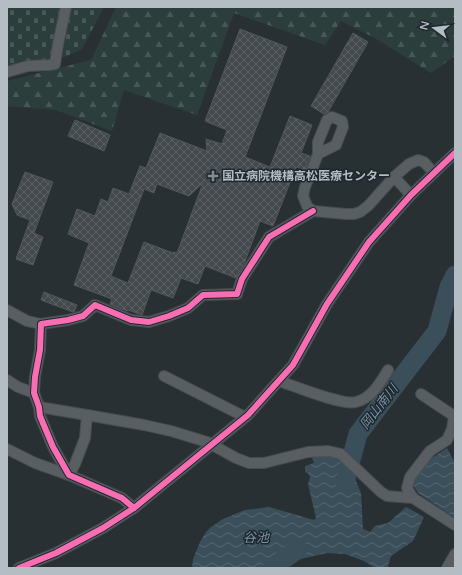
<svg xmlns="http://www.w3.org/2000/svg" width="462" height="575" font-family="'Varela Round','Noto Sans JP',sans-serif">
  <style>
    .forest { fill: url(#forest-firs) }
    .cemetery { fill: url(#cemetery-stones) }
    .water { fill: url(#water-waves) }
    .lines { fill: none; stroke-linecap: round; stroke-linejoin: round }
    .river { stroke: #3b4f5b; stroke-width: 19 }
    .building { fill: url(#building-cross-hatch); stroke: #51585c; fill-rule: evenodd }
    .street-casing { stroke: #474c4f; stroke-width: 12 }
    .street { stroke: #595e62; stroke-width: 10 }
    .cycleway-casing { stroke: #1e272e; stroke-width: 8 }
    .cycleway { stroke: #f96db3; stroke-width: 6 }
    .poi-dot { fill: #838c92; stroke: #1e272e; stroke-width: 1.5 }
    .labels { text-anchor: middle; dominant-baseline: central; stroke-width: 3; stroke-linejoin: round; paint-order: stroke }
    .poi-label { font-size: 12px; font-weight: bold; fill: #b4bdc4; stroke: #1e272e; text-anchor: start }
    .water-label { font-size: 13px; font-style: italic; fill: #7894a4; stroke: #1e272e }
  </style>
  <defs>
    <pattern id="forest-firs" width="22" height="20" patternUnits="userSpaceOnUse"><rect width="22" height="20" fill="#2c3e3b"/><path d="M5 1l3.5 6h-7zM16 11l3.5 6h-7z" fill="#485856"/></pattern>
    <pattern id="cemetery-stones" width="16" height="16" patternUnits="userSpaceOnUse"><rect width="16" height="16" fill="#2c3e3b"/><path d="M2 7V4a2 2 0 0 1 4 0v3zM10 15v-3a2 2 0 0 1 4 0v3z" fill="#485856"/></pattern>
    <pattern id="water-waves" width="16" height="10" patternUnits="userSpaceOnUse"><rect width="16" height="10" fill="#3b4f5b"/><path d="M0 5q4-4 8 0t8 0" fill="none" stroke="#556671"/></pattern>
    <pattern id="building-cross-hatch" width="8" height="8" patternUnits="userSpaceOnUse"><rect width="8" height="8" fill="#44494d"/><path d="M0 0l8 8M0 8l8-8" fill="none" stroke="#5d6165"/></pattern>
  </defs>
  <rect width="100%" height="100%" fill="#293034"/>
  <path class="forest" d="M116,7H455V56L431,73L375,38L341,21L325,45L234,13L197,115L124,90L112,131L56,110L7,106V81L91,60Z"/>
  <path class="cemetery" d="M7,7H104L82,49L67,56L50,62L7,68Z"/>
  <g class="water">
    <path d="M447,448L455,463V518L418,493L412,483L429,460Z"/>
    <path d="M327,454L340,457L352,472L361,493L363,529L370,532L375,526L388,523L406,507L424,517L413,541L391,556L388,566L389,568H375L364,561L345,554L327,553L260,568H192L193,559L200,542L206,532L211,527L223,519L245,510L269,507L314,520L316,518L308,484L310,477L308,473L305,472V466L314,463L312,458Z"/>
  </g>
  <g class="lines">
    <g class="river">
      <path d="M345,482L358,434L437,331L449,287L455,275"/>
      <path d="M272,568L298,549"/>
    </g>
  </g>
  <g class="building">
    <path d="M240,29L287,47L245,157L270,167L290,116L312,125L301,153L310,156L305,170L296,167L273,226L260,221L244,264L236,278L205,266L198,284L181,278L173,298L151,290L142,315L128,310L127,311L110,304L112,299L74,285L89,243L68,234L77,209L95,216L101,199L108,202L113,188L129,194L140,166L146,168L160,133L207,151L206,139L222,144L227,130L205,121ZM203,183L177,253L173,252V253L144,242L128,283L111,276L144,189L154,193L157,184L189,196Z"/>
    <path d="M353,33L368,42L328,112L324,114L311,106Z"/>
    <path d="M75,120L110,135L104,151L68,136Z"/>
    <path d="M25,172L53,182L34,233L43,237L33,265L16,259L30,220L17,215L12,204Z"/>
    <path d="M44,292L77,305L74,312H73L41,300Z"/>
  </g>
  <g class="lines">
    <g class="street-casing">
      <g id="street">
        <path d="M7,72L28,66L49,65L55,64L58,44L66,7"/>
        <path d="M318,154L336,145L343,127L342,121L332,117L327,120L318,142V154L305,187L303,196L307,206L313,211L346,214H354L360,212L368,206L394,177L409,164L418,160L424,162L434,173"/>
        <path d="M394,177L411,195"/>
        <path d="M7,310L27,321L41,324"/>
        <path d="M164,376L245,417"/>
        <path d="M7,380L18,387L34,393"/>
        <path d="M279,381C294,386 343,406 356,402C372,398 380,383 388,370"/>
        <path d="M39,407L87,415"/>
        <path d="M7,449L35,463L69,475L75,464L85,438L87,415L144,425L171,431L207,442L236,458L249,463H264L308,452L328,451L341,454L381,492L387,496L413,498L455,525"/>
        <path d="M413,498L407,488L410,477L430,451L447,440L452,429L454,416L421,394"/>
        <path d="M134,508L122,498L69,475L53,447L40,416L39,407L34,393L35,377L40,350L41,324L68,320L83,316L95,305L131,320L149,322L169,316L188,308L203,295L237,294L242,279L269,237L313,211"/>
        <path d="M19,568L56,553L103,528L134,508L248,415L293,365L327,304L369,242L411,195L455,153"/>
        <path d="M447,568L455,554"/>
      </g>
    </g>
    <use href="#street" class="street"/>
    <g class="cycleway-casing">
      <g id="cycleway">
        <path d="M134,508L122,498L69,475L53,447L40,416L39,407L34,393L35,377L40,350L41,324L68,320L83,316L95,305L131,320L149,322L169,316L188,308L203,295L237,294L242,279L269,237L313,211"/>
        <path d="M19,568L56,553L103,528L134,508L248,415L293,365L327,304L369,242L411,195L455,153"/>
      </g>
    </g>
    <use href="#cycleway" class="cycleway"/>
  </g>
  <path class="poi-dot" d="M211 170h4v4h4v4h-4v4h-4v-4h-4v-4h4z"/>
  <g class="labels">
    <g class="poi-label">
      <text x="222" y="176">国立病院機構高松医療センター</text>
    </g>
    <g class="water-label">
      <text transform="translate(379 407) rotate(-52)">岡山南川</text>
      <text x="256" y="538">谷池</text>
    </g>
  </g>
  <rect width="462" height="575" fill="none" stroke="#b4bdc4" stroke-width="16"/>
  <g transform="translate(434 28) rotate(285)" stroke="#1e272e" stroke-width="3" paint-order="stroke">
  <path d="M0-3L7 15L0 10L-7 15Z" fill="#b4bdc4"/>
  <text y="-6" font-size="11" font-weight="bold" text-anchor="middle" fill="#b4bdc4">N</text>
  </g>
</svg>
